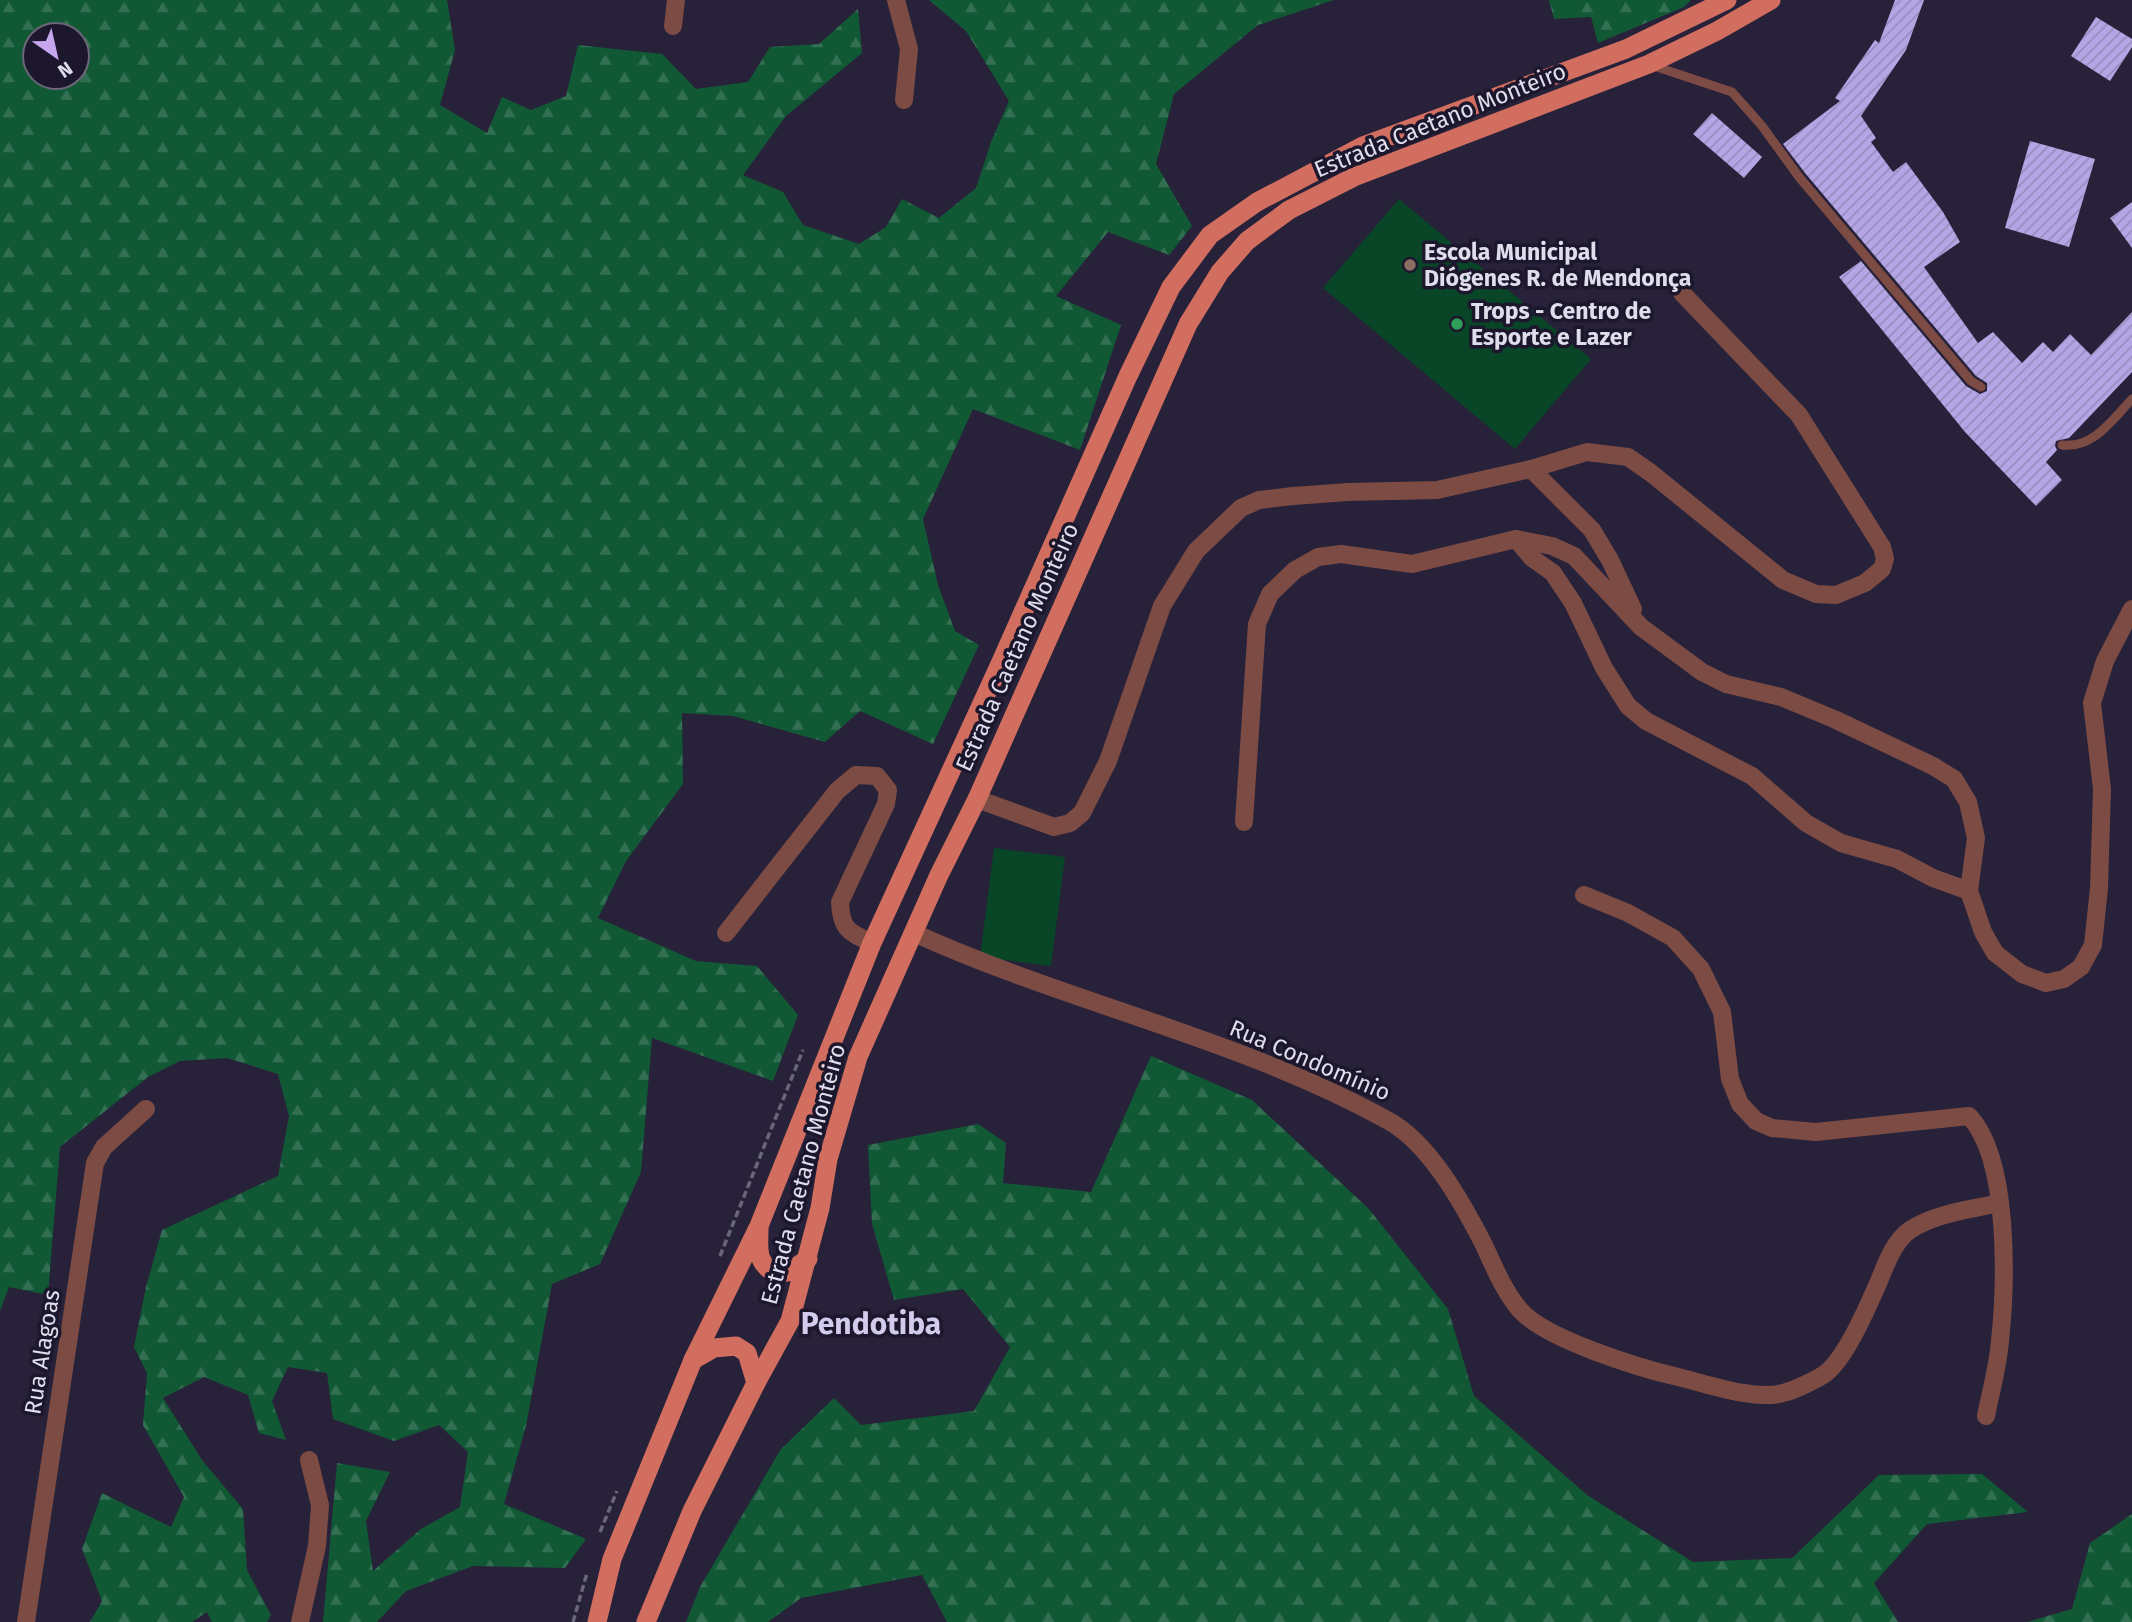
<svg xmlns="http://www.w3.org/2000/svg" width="2132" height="1622" font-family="'Fira Sans',sans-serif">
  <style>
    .forest { fill: url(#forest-firs); fill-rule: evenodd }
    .pitch { fill: #084627 }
    .building { fill: url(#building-hatch) }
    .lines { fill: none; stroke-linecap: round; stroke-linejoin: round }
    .path { stroke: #6a657a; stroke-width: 3.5; stroke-dasharray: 7 3.5; stroke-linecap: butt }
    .service { stroke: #7c4b44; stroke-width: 9 }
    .minor { stroke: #7c4b44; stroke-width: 18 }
    .primary { stroke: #d26e5f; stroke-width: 19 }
    .education-dot { fill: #8d6e63; stroke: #1d172e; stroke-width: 2.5 }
    .leisure-dot { fill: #2e9e5b; stroke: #1d172e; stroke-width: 2.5 }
    .labels { text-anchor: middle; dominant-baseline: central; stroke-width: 7; stroke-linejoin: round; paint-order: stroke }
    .street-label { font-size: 23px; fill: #e0dded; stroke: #1d172e }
    .poi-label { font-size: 23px; font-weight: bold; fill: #e0dded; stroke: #1d172e; text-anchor: start }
    .district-label { font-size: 30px; font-weight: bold; fill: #d2cbeb; stroke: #1d172e }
  </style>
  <defs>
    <pattern id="forest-firs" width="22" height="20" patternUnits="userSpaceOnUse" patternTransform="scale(1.75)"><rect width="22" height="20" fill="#115935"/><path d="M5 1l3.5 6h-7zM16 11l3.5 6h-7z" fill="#337053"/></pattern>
    <pattern id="building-hatch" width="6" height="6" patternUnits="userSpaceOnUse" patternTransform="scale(1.75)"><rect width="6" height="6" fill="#b4a5e5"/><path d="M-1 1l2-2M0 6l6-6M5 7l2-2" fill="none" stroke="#988cbe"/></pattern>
  </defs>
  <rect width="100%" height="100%" fill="#272139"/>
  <g class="forest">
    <path d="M0,0H447L455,50L440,105L487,133L502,97L531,110L566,96L578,45L662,54L696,89L748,82L770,47L819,44L858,9L862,53L786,116L743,175L783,192L803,225L859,244L886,227L902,199L939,218L976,188L991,142L1009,101L966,31L929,0H1334L1258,25L1174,94L1156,164L1192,226L1169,255L1108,232L1056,296L1121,325L1080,450L973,409L923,519L938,585L955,631L979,645L933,744L860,711L825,742L733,716L682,713L683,784L626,861L598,918L696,961L757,966L798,1015L773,1081L652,1038L641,1172L600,1264L552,1284L526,1426L504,1504L586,1539L565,1568L473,1566L406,1591L377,1622H323L337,1463L390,1472L366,1521L373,1571L421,1529L460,1507L468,1452L439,1425L394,1441L333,1419L327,1373L288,1367L272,1401L286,1440L259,1433L248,1395L204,1377L163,1398L202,1460L243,1509L247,1570L271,1615L267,1622H212L207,1612L192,1622H90L102,1601L82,1549L102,1493L171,1527L184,1497L143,1425L147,1373L134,1347L146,1287L162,1230L278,1176L289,1116L278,1074L227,1058L180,1061L148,1077L60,1147L48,1295L9,1287L0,1311ZM35,35H77V77H35Z"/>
    <path d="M1549,0H1691L1684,7L1598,43L1591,17L1554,19Z"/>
    <path d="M1151,1056L1252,1100L1369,1209L1448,1309L1474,1396L1587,1495L1693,1562L1792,1558L1879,1475L1982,1474L2028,1512L1927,1524L1874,1583L1898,1622H947L922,1575L801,1598L768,1622H686L700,1587L781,1449L834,1398L861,1425L974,1411L1010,1347L963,1289L894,1300L872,1224L868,1145L978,1124L1006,1143L1003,1183L1091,1192Z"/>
    <path d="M2132,1514V1622H2027L2072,1609L2090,1543Z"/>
  </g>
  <g class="pitch">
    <path d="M1399,199L1591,359L1515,449L1323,288Z"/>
    <path d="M994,848L1065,857L1051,966L980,957Z"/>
  </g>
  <g class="building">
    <path d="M1895,0H1924L1906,50L1861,116L1876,138L1871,142L1893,172L1906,162L1943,212L1960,242L1924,267L1978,343L1993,332L2022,363L2043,342L2053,352L2070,334L2091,355L2132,312V372L2069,438L2056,441L2055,446L2057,450L2046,462L2062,480L2036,506L1965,432L1839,277L1861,261L1966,386L1980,394L1987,391V383L1976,376L1805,173L1783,144L1840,101L1835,98L1875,40L1879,43Z"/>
    <path d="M2096,17L2132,39V47L2110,81L2071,56Z"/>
    <path d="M1712,113L1762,157L1744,178L1693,134Z"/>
    <path d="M2030,141L2095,159L2069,247L2005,228Z"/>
    <path d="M2132,202V248L2110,218Z"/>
  </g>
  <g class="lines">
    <g class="path">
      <path d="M720,1256L803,1050"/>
      <path d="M600,1532L617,1491"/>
      <path d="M573,1622L587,1573"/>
    </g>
    <g class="service">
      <path d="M1651,65L1732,92L1762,126L1799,177L1971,381L1981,387"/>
      <path d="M2062,445C2093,449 2113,419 2132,399"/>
    </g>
    <g class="minor">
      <path d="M896,0L909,49L904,100"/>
      <path d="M673,26L676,0"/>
      <path d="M1531,469L1592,530L1610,560L1633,609"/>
      <path d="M1516,539L1532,558L1553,573L1573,603L1604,668L1628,706L1646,721L1752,776L1806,823L1841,843L1897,859L1933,878L1969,891"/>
      <path d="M977,799L1054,827L1070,823L1082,813L1108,761L1162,606L1196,551L1241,508L1259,500L1293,496L1348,492L1437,490L1531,469L1587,452L1628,457L1651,473L1783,580L1816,594L1836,595L1865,583L1882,569L1885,559L1882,547L1799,415L1682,293"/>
      <path d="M1244,822L1257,624L1270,594L1295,570L1318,557L1341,554L1412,564L1516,539L1552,546L1574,556L1641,627L1702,672L1726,684L1781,697L1834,719L1933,766L1954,779L1968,802L1976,838L1969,891L1983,932L1995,953L2022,974L2046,983L2064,979L2081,967L2093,945L2099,888L2102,789L2092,703L2105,661L2132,609"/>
      <path d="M1584,895L1628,913L1673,938L1701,969L1722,1012L1730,1079L1740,1104L1756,1121L1772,1128L1816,1132L1969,1116C2010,1159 2006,1284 2000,1341C1998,1366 1991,1391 1986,1416"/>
      <path d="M726,933L837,791L856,775L877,776L888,790L886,804L840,902C841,930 849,932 872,943"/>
      <path d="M914,933C1068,1003 1238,1038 1387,1120C1429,1142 1463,1204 1484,1245C1494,1267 1504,1291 1520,1310C1545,1339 1639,1368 1678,1377C1708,1384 1754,1401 1783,1393C1793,1391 1818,1379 1826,1373C1847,1356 1868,1306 1879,1281C1886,1264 1894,1241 1910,1230C1935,1213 1970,1210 1999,1203"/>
      <path d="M26,1622L95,1163L104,1147L146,1109"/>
      <path d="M300,1622L317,1546L320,1505L309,1460"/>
    </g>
    <g class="primary">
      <path d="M759,1228C759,1249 755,1262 776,1274L788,1272L808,1259"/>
      <path d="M693,1360L714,1348L736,1346L747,1353L756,1383"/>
      <path d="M597,1622L612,1559L693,1360L759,1226L872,943L1000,664L1128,376L1171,287L1210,235L1257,202L1363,146L1626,49L1727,0"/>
      <path d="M646,1622L692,1511L756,1383L790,1321L820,1208L828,1159L858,1057L939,875L977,799L1188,324L1220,272L1247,241L1289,210L1354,177L1649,64L1717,31L1771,0"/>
    </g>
  </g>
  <circle class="education-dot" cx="1410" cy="265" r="7"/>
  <circle class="leisure-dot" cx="1457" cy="324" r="7"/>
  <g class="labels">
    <g class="street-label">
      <text transform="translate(1440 120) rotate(-22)">Estrada Caetano Monteiro</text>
      <text transform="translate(1017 647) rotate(-66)">Estrada Caetano Monteiro</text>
      <text transform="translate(1310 1060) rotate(23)">Rua Condomínio</text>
      <text transform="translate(803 1174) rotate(-75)">Estrada Caetano Monteiro</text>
      <text transform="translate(42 1352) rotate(-81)">Rua Alagoas</text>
    </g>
    <g class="poi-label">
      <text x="1424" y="252">Escola Municipal<tspan x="1424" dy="26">Diógenes R. de Mendonça</tspan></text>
      <text x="1471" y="311">Trops - Centro de<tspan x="1471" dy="26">Esporte e Lazer</tspan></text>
    </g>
    <g class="district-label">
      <text x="871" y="1324">Pendotiba</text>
    </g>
  </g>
  <g transform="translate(56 56) rotate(146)"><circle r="33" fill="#1d172e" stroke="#6b667a" stroke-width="2"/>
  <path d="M0-5L12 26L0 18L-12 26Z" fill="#c7a6f0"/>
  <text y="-10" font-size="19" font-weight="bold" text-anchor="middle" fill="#e0dded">N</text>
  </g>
</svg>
